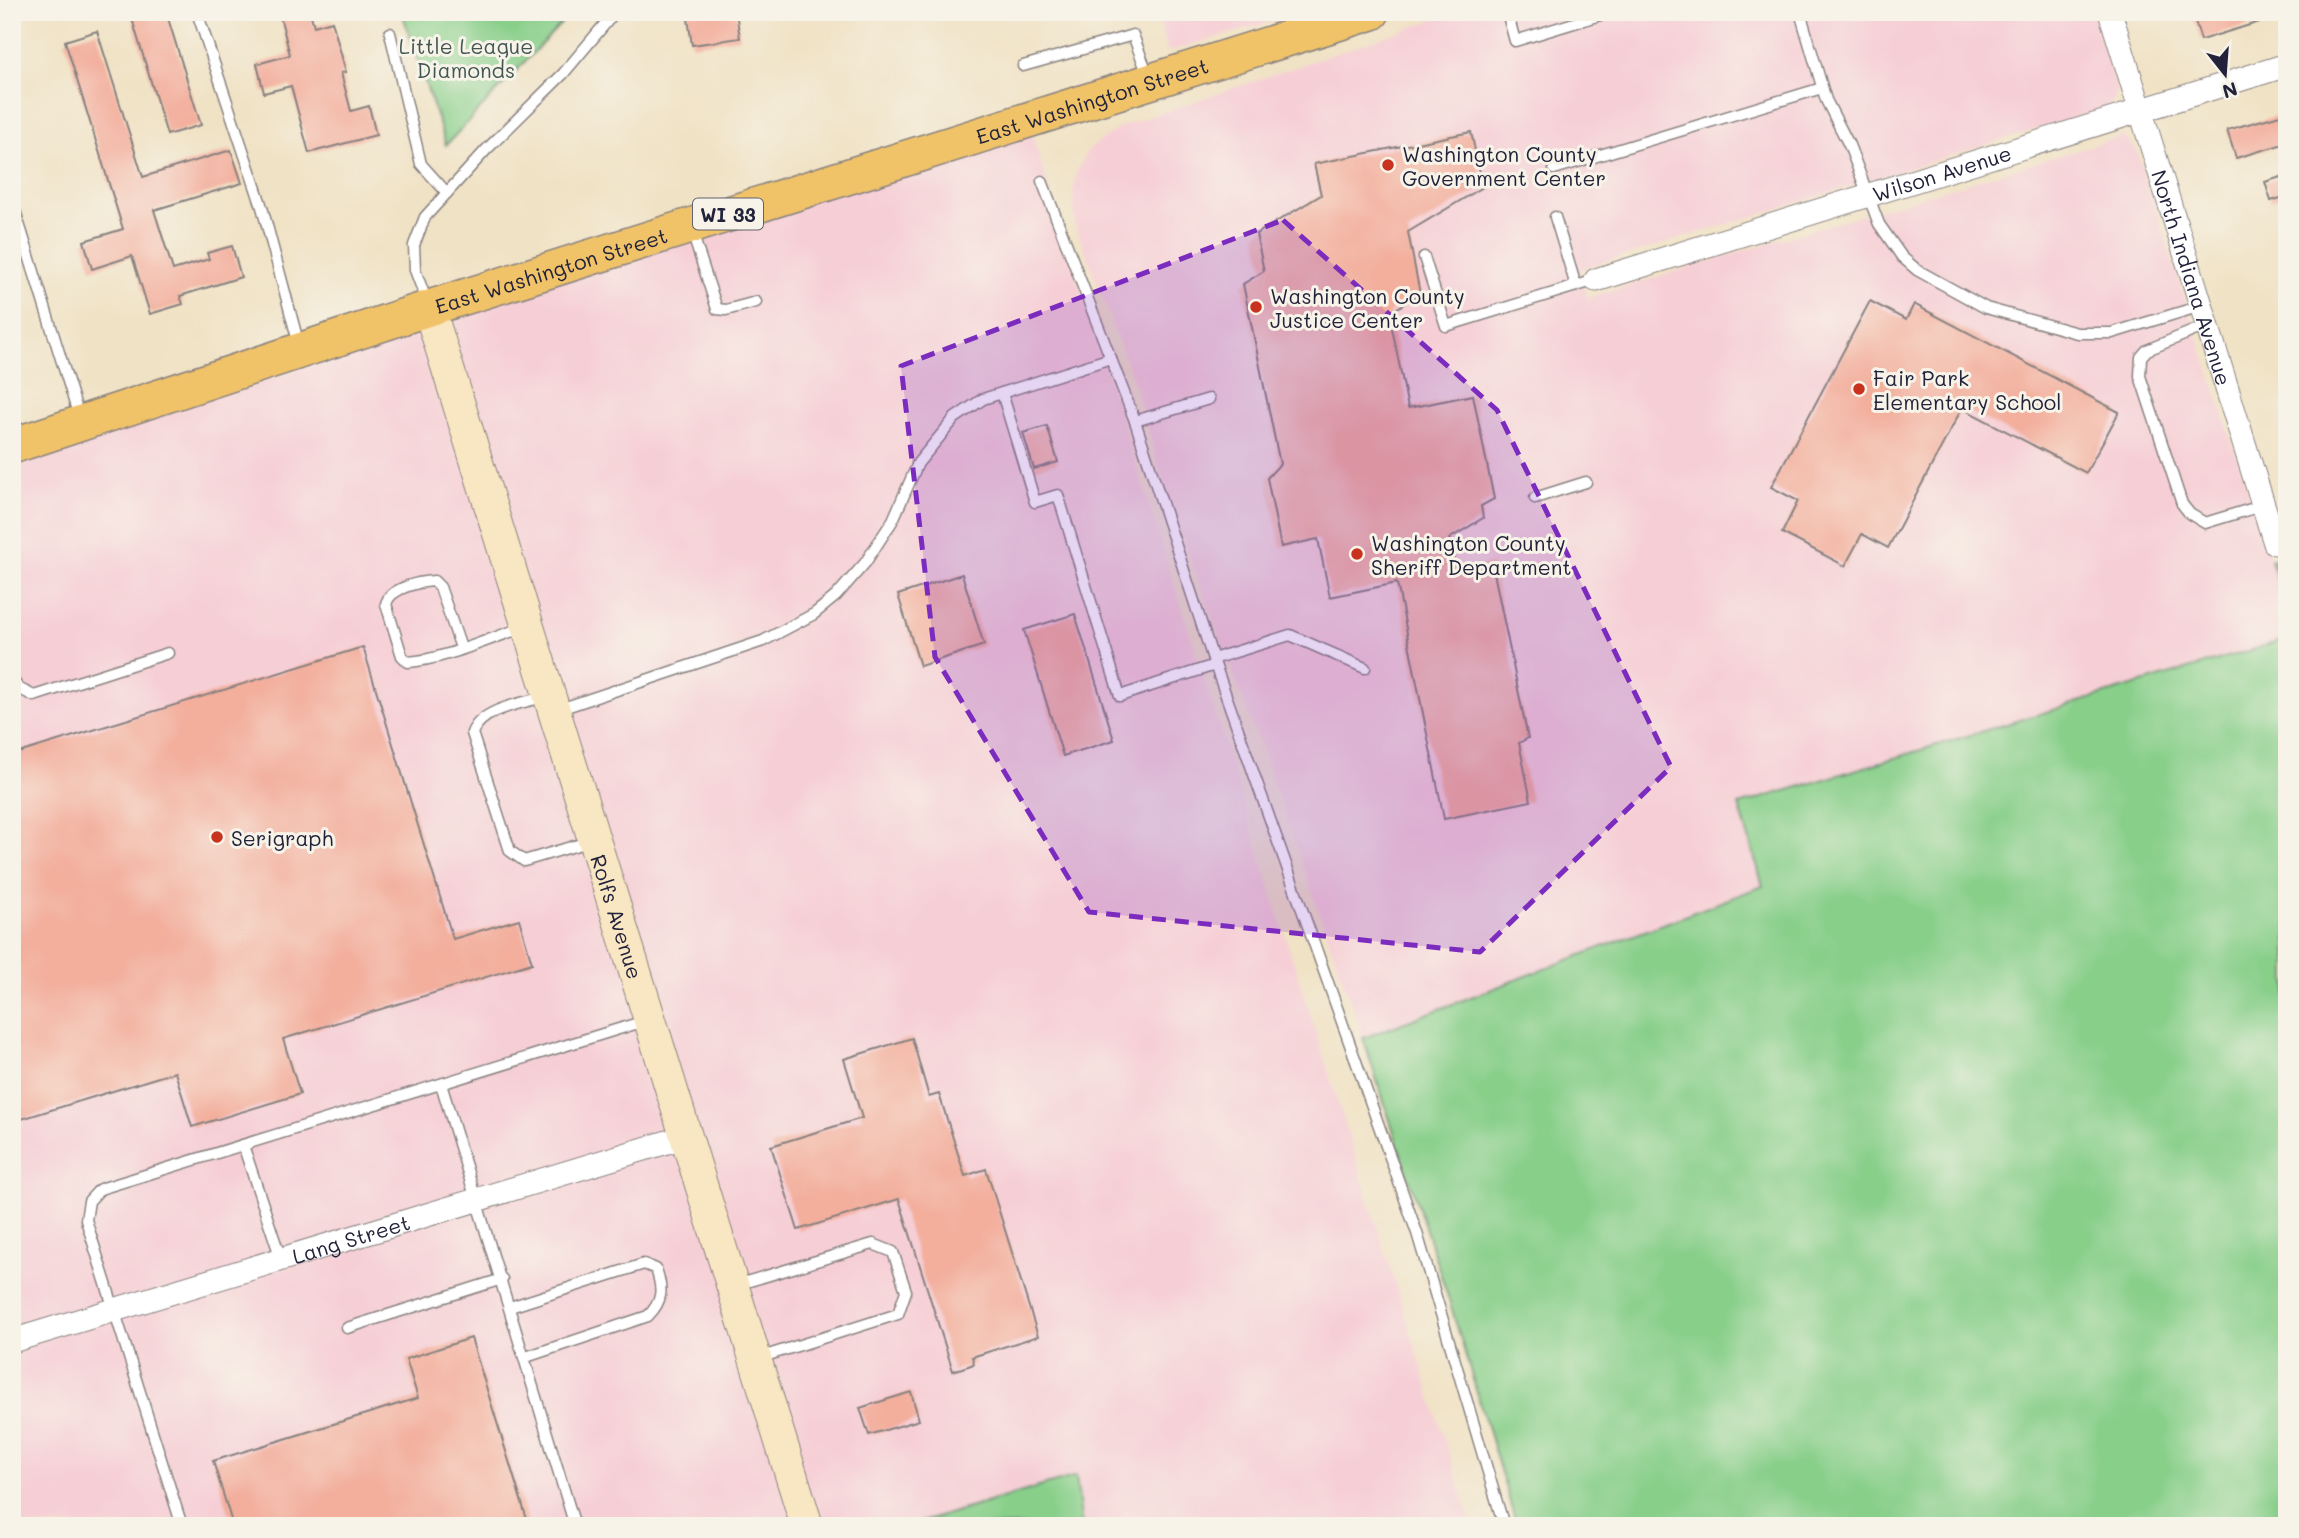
<svg xmlns="http://www.w3.org/2000/svg" width="2299" height="1538" font-family="Mali,sans-serif">
  <style>
    .built { fill: #f6cfd6 }
    .green { fill: #88cf8a; stroke: #557862; stroke-width: 2 }
    .building { fill: #f3ae9c }
    .lines { fill: none; stroke-linecap: round; stroke-linejoin: round }
    .lane-casing { stroke: #898280; stroke-width: 13 }
    .street-casing { stroke: #898280; stroke-width: 25 }
    .secondary-casing { stroke: #898280; stroke-width: 34 }
    .primary-casing { stroke: #898280; stroke-width: 38 }
    .lane { stroke: #fff; stroke-width: 10 }
    .street { stroke: #fff; stroke-width: 23 }
    .secondary { stroke: #f9e7c3; stroke-width: 32 }
    .primary { stroke: #f1c369; stroke-width: 35 }
    .marked { fill: #7b2cbf; fill-opacity: 0.2; stroke: #7b2cbf; stroke-width: 5; stroke-dasharray: 14 9; stroke-linejoin: round }
    .poi-dot { fill: #c8321e; stroke: #f7f3e8; stroke-width: 2.5 }
    .labels { text-anchor: middle; dominant-baseline: central; stroke-width: 6; stroke-linejoin: round; paint-order: stroke }
    .shield { fill: #f7f3e8; stroke: #62616f; stroke-width: 2 }
    .shield-label { font-size: 19px; font-weight: bold; fill: #22223b }
    .park-label { font-size: 21px; fill: #415653; stroke: #f7f3e8 }
    .street-label { font-size: 21px; fill: #22223b; stroke: #f7f3e8 }
    .poi-label { font-size: 21px; fill: #22223b; stroke: #f7f3e8; text-anchor: start }
  </style>
  <rect width="100%" height="100%" fill="#f7f3e8"/>
  <filter id="ink" filterUnits="userSpaceOnUse"><feTurbulence type="fractalNoise" baseFrequency=".0143" numOctaves="2"/><feDisplacementMap in="SourceGraphic" scale="14" xChannelSelector="R" yChannelSelector="G"/><feConvolveMatrix kernelMatrix="1 2 1 2 8 2 1 2 1" color-interpolation-filters="sRGB"/></filter>
  <filter id="wash" filterUnits="userSpaceOnUse"><feTurbulence type="fractalNoise" baseFrequency=".00686" numOctaves="4" result="noise"/><feDisplacementMap in="SourceGraphic" scale="28" xChannelSelector="R" yChannelSelector="G"/><feGaussianBlur stdDeviation="1.57" result="paint"/><feColorMatrix in="noise" values="0 0 0 0 0 0 0 0 0 0 0 0 0 0 0 0 0 1.4 0 .05"/><feComposite in="paint" operator="in"/></filter>
  <g filter="url(#wash)">
    <rect width="100%" height="100%" fill="#f0e2c5"/>
    <g class="built">
      <path d="M1156,12H1303L1168,52Z"/>
      <path d="M1456,12H2093L2117,91L2114,100L2104,109L1578,270L1587,298L2123,136L2136,149L2271,560L2287,612V639L1739,805L1763,886L1363,1038L1269,770L1169,503L1133,380L1075,224L1073,192L1077,171L1089,149L1120,127Z"/>
      <path d="M1027,119L1472,1526H12V467Z"/>
    </g>
    <g class="green">
      <path d="M402,12H572L446,145Z"/>
      <path d="M2287,556V612L2271,560Z"/>
      <path d="M2287,639V1526H1517L1449,1300L1363,1038L1763,886L1739,805Z"/>
      <path d="M1076,1476L1082,1526H908Z"/>
    </g>
    <g id="blocks">
      <g class="building">
        <path d="M130,12H166L201,125L167,135Z"/>
        <path d="M279,12H310L314,26L332,21L346,72L341,73L351,111L369,106L376,135L309,153L291,86L264,93L257,64L290,55Z"/>
        <path d="M687,12H736L740,38L692,45Z"/>
        <path d="M2192,12H2278L2279,16L2201,40Z"/>
        <path d="M97,31L143,177L231,150L242,183L154,210L173,270L209,259L207,253L232,246L241,277L180,296L183,304L150,314L132,256L92,269L84,241L123,229L65,41Z"/>
        <path d="M2287,113V143L2236,158L2227,130Z"/>
        <path d="M1471,132L1483,187L1408,232L1420,294L1389,313L1408,408L1473,395L1494,499L1481,506L1483,518L1449,539L1456,570L1492,563L1528,738L1519,743L1531,801L1444,819L1397,583L1330,597L1318,539L1281,547L1267,478L1280,464L1243,284L1264,271L1256,234L1321,195L1314,164Z"/>
        <path d="M2287,175V196L2271,201L2265,182Z"/>
        <path d="M1870,301L1906,320L1914,304L2119,412L2086,473L1962,408L1888,548L1862,534L1845,566L1782,533L1798,501L1771,487Z"/>
        <path d="M1047,426L1058,462L1034,469L1023,433Z"/>
        <path d="M962,574L984,645L920,666L898,595Z"/>
        <path d="M1075,614L1114,740L1063,756L1024,630Z"/>
        <path d="M363,647L453,939L519,919L532,963L283,1039L300,1094L192,1127L175,1072L12,1122V755Z"/>
        <path d="M912,1038L929,1097L939,1094L965,1176L986,1169L1038,1336L972,1357L974,1364L953,1371L899,1199L798,1230L771,1146L862,1118L844,1059Z"/>
        <path d="M471,1338L529,1526H233L213,1461L418,1398L406,1359Z"/>
        <path d="M911,1392L919,1420L869,1435L860,1408Z"/>
      </g>
    </g>
  </g>
  <g filter="url(#ink)">
    <use href="#blocks" fill-opacity="0" stroke="#898280" stroke-width="2"/>
    <g class="lines">
      <g class="lane-casing">
        <g id="lane">
          <path d="M197,12L262,207L299,345"/>
          <path d="M1285,12L1292,34"/>
          <path d="M1507,12L1515,41L1610,12"/>
          <path d="M1800,12L1826,100L1849,145L1879,224L1902,257L1917,270L1986,308L2077,333H2112L2201,306"/>
          <path d="M390,33L421,164L447,193"/>
          <path d="M1023,66L1133,35L1149,78"/>
          <path d="M1554,169L1822,88"/>
          <path d="M1042,181L1135,421L1213,659L1417,1233L1504,1526"/>
          <path d="M12,201L80,420"/>
          <path d="M1555,217L1576,286"/>
          <path d="M692,232L717,309L726,310L756,302"/>
          <path d="M1424,257L1446,326L1596,280"/>
          <path d="M427,302L415,270L414,245L425,217L486,150L563,74L615,12"/>
          <path d="M2208,325L2147,350L2141,357L2140,376L2182,504L2190,514L2205,523L2264,505"/>
          <path d="M1002,393L1035,502L1058,495L1120,696L1215,665"/>
          <path d="M1135,421L1209,399"/>
          <path d="M1535,498L1586,482"/>
          <path d="M461,648L440,587L434,581C418,582 390,588 386,604L402,656L408,662C444,660 490,638 525,627"/>
          <path d="M1213,659L1290,635L1365,668"/>
          <path d="M12,678L18,688L34,696L168,653"/>
          <path d="M547,696C525,703 481,708 472,733L510,851L524,861L591,841"/>
          <path d="M557,710L763,641L814,614L836,596L865,563L893,520L918,463L955,418L983,399L1111,358"/>
          <path d="M441,1084L575,1526"/>
          <path d="M243,1145L281,1259"/>
          <path d="M736,1285L873,1244L893,1252L906,1291L898,1314L759,1358"/>
          <path d="M510,1307L644,1264L656,1269C663,1289 663,1301 648,1316L526,1357"/>
          <path d="M347,1328L502,1279"/>
          <path d="M182,1526L86,1220L89,1201L100,1189L648,1020"/>
        </g>
      </g>
      <g class="street-casing">
        <g id="street">
          <path id="s1" d="M2110,12L2275,543"/>
          <path id="s2" d="M1596,280L2287,65"/>
          <path id="s3" d="M12,1341L687,1136"/>
        </g>
      </g>
      <g class="secondary-casing">
        <g id="secondary">
          <path id="s4" d="M429,308L807,1526"/>
        </g>
      </g>
      <g class="primary-casing">
        <g id="primary">
          <path id="s5" d="M12,446L429,308L1372,12"/>
        </g>
      </g>
      <use href="#lane" class="lane"/>
      <use href="#street" class="street"/>
      <use href="#secondary" class="secondary"/>
      <use href="#primary" class="primary"/>
    </g>
  </g>
  <path class="marked" d="M1283,220L1497,410L1671,767L1480,952L1089,912L935,657L901,366Z"/>
  <g class="poi-dot">
    <circle cx="1388" cy="165" r="7"/>
    <circle cx="1256" cy="307" r="7"/>
    <circle cx="1859" cy="389" r="7"/>
    <circle cx="1357" cy="554" r="7"/>
    <circle cx="217" cy="837" r="7"/>
  </g>
  <g class="labels">
    <rect class="shield" x="693" y="198.5" width="70" height="31" rx="5"/>
    <g class="shield-label">
      <text x="728" y="214">WI 33</text>
    </g>
    <g class="park-label">
      <text x="466" y="45">Little League<tspan x="466" dy="24">Diamonds</tspan></text>
    </g>
    <g class="street-label">
      <text stroke="none"><textPath href="#s5" startOffset="1134">East Washington Street</textPath></text>
      <text stroke="none"><textPath href="#s2" startOffset="362">Wilson Avenue</textPath></text>
      <text stroke="none"><textPath href="#s5" startOffset="567">East Washington Street</textPath></text>
      <text stroke="none"><textPath href="#s1" startOffset="278">North Indiana Avenue</textPath></text>
      <text stroke="none"><textPath href="#s4" startOffset="637">Rolfs Avenue</textPath></text>
      <text stroke="none"><textPath href="#s3" startOffset="354">Lang Street</textPath></text>
    </g>
    <g class="poi-label">
      <text x="1402" y="153">Washington County<tspan x="1402" dy="24">Government Center</tspan></text>
      <text x="1270" y="295">Washington County<tspan x="1270" dy="24">Justice Center</tspan></text>
      <text x="1873" y="377">Fair Park<tspan x="1873" dy="24">Elementary School</tspan></text>
      <text x="1371" y="542">Washington County<tspan x="1371" dy="24">Sheriff Department</tspan></text>
      <text x="231" y="837">Serigraph</text>
    </g>
  </g>
  <rect width="2299" height="1538" fill="none" stroke="#f7f3e8" stroke-width="42"/>
  <g transform="translate(2225 74) rotate(163)" stroke="#f7f3e8" stroke-width="5" paint-order="stroke">
  <path d="M0-5L12 26L0 18L-12 26Z" fill="#22223b"/>
  <text y="-10" font-size="19" font-weight="bold" text-anchor="middle" fill="#22223b">N</text>
  </g>
</svg>
